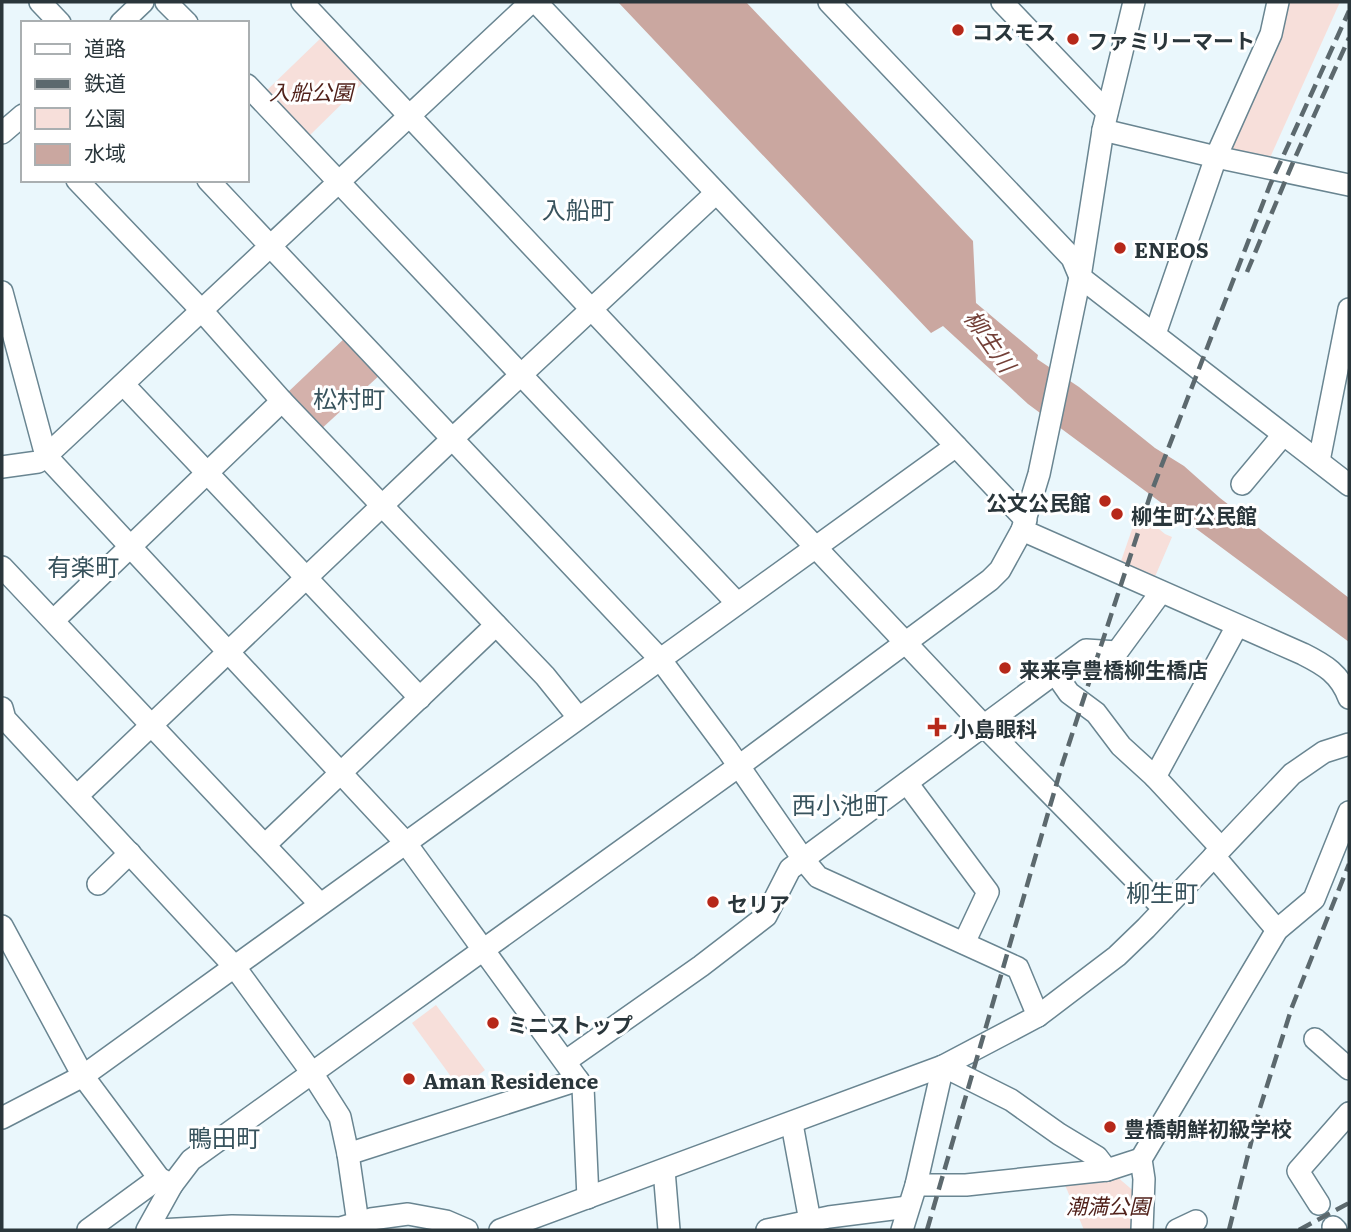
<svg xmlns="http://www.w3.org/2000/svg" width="1351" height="1232" font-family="Literata,'Noto Sans JP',serif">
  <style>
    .green { fill: #f7dfda }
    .forest { fill: #d4b1ab }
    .water { fill: #caa7a0 }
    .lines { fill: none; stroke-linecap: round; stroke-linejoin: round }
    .minor-casing { stroke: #698591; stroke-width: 24 }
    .minor { stroke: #fff; stroke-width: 21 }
    .rail { stroke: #5c696e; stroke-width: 4.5; stroke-dasharray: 14 7; stroke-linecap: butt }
    .poi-dot { fill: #b62819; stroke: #fff; stroke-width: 2.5 }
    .labels { text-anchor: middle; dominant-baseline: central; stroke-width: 6; stroke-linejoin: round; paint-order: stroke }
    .poi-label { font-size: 21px; font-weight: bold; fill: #2a363b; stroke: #fff; text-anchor: start }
    .park-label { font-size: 21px; font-style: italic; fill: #50211a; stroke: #fff }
    .water-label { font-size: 23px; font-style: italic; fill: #734038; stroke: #fff }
    .quarter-label { font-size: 24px; fill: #38535d; stroke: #fff }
  </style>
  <rect width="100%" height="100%" fill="#eaf7fc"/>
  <g class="green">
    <path d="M1284,2H1340L1269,160L1230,151L1227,145Z"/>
    <path d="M323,36L366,80L306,139L263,94Z"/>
    <path d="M1138,512L1165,534L1172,537L1154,579L1120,564Z"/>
    <path d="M436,1005L485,1070L460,1089L412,1023Z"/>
    <path d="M1116,1176L1136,1193L1135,1230H1084L1065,1185Z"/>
  </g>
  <path class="forest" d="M347,336L382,373L319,431L286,394Z"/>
  <path class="water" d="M618,2H746L973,241L976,303L1038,355L1037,359L1079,387L1155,448L1184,466L1220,498L1349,598V642L1028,404L943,326L931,333Z"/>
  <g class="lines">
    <g class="minor-casing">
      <g id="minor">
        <path d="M40,2L60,23"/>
        <path d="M166,2L187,23"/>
        <path d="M302,2L984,726L1164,909"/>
        <path d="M536,2L1026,520"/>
        <path d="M829,2L1072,258L1080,277L1349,485"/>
        <path d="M1002,2L1107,112"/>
        <path d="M121,23L143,2"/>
        <path d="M247,85L737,603"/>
        <path d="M1103,130L1216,157L1349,185"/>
        <path d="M2,133L23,115"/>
        <path d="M77,180L203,312L282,401L545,676L578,717"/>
        <path d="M208,180L660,659L727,749L803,859L818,877L1018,968L1038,1016"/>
        <path d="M2,292L46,456L405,842L583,1087L588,1198"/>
        <path d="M1155,334L1216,157L1271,34L1278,2"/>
        <path d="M124,385L420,698"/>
        <path d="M1319,461L1349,309"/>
        <path d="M2,467L38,462L46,456L531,2"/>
        <path d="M1242,484L1283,435"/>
        <path d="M1022,530L1303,654C1325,665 1340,674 1349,698"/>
        <path d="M2,567L320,904"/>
        <path d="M54,620L282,401"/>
        <path d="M1055,673L1069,693L1096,713L1121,746L1155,777L1221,848"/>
        <path d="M2,708L5,719L234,966L312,1073L340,1117L348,1154L359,1230"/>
        <path d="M1155,777L1237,626"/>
        <path d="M907,783L988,892L964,943"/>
        <path d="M77,796L451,440L716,193"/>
        <path d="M266,844L496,625"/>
        <path d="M1214,856L1277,930"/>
        <path d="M98,884L130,853"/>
        <path d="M2,926L83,1076L159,1178L172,1185"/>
        <path d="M1315,1039L1349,1069"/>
        <path d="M566,1061L701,966L766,916L790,869L1086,650L1117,652L1161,592"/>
        <path d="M2,1118L83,1076L956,446"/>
        <path d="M792,1124L810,1221"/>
        <path d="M348,1154L578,1080"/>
        <path d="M664,1170L669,1230"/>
        <path d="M916,1185H966L1107,1170"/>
        <path d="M1319,1204L1298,1171L1349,1113"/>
        <path d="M1333,1227L1336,1230"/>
        <path d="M88,1230L159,1178"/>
        <path d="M147,1230L172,1185L191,1160L739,766L990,580L1000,570L1022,530L1039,474L1080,277L1103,130L1134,2"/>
        <path d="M159,1230L232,1226L340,1228L371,1219L408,1214L446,1221L467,1230"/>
        <path d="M500,1230L943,1066L1038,1016L1117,956L1146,928L1292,774L1324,752L1349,744"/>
        <path d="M767,1230L829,1217L908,1207"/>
        <path d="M902,1230L916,1185L943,1066L1011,1100L1059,1134L1097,1157L1107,1170L1141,1159"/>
        <path d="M1142,1230L1144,1179L1141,1159L1277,930L1314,899L1349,812"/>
        <path d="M1177,1230L1196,1221"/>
      </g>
    </g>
    <use href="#minor" class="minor"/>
    <g class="rail">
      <path d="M1247,272L1294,160L1349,38"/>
      <path d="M927,1230L1062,765L1151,493L1270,185L1349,11"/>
      <path d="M1229,1230L1259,1111L1292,1007L1349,864"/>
      <path d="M1299,1230L1349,1203"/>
    </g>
  </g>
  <g class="poi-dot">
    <circle cx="958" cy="30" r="7"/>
    <circle cx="1073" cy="39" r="7"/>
    <circle cx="1120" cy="248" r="7"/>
    <circle cx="1105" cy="501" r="7"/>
    <circle cx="1117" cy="514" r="7"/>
    <circle cx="1005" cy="668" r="7"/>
    <path d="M933.5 716.5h7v7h7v7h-7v7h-7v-7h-7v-7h7z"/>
    <circle cx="713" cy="902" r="7"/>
    <circle cx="493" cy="1023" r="7"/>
    <circle cx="409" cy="1079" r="7"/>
    <circle cx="1110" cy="1127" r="7"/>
  </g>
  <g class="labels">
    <g class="poi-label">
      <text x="972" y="30">コスモス</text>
      <text x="1087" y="39">ファミリーマート</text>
      <text x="1134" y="248">ENEOS</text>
      <text x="1091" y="501" text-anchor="end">公文公民館</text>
      <text x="1131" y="514">柳生町公民館</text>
      <text x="1019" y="668">来来亭豊橋柳生橋店</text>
      <text x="953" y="727">小島眼科</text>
      <text x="727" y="902">セリア</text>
      <text x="507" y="1023">ミニストップ</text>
      <text x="423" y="1079">Aman Residence</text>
      <text x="1124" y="1127">豊橋朝鮮初級学校</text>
    </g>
    <g class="park-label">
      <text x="311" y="90">入船公園</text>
      <text x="1108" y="1204">潮満公園</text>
    </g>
    <g class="water-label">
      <text transform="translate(991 340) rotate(55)">柳生川</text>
    </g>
    <g class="quarter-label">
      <text x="578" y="208">入船町</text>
      <text x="349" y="397">松村町</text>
      <text x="83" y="565">有楽町</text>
      <text x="840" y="803">西小池町</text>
      <text x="1162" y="891">柳生町</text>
      <text x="224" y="1136">鴨田町</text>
    </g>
  </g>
  <rect width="1351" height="1232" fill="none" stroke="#2a363b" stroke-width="7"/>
  <rect x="21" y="21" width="228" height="161" fill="#ffffff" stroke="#aaafb1" stroke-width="2"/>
  <rect x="35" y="44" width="35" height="10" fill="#ffffff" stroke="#aaafb1" stroke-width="2"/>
  <text x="84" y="56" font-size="21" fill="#2a363b">道路</text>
  <rect x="35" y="79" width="35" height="10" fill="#5c696e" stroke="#aaafb1" stroke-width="2"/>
  <text x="84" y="91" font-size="21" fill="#2a363b">鉄道</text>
  <rect x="35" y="108" width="35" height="21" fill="#f7dfda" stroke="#aaafb1" stroke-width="2"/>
  <text x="84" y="126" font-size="21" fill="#2a363b">公園</text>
  <rect x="35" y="144" width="35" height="21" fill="#caa7a0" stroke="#aaafb1" stroke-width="2"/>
  <text x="84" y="161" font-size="21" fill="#2a363b">水域</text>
</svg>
